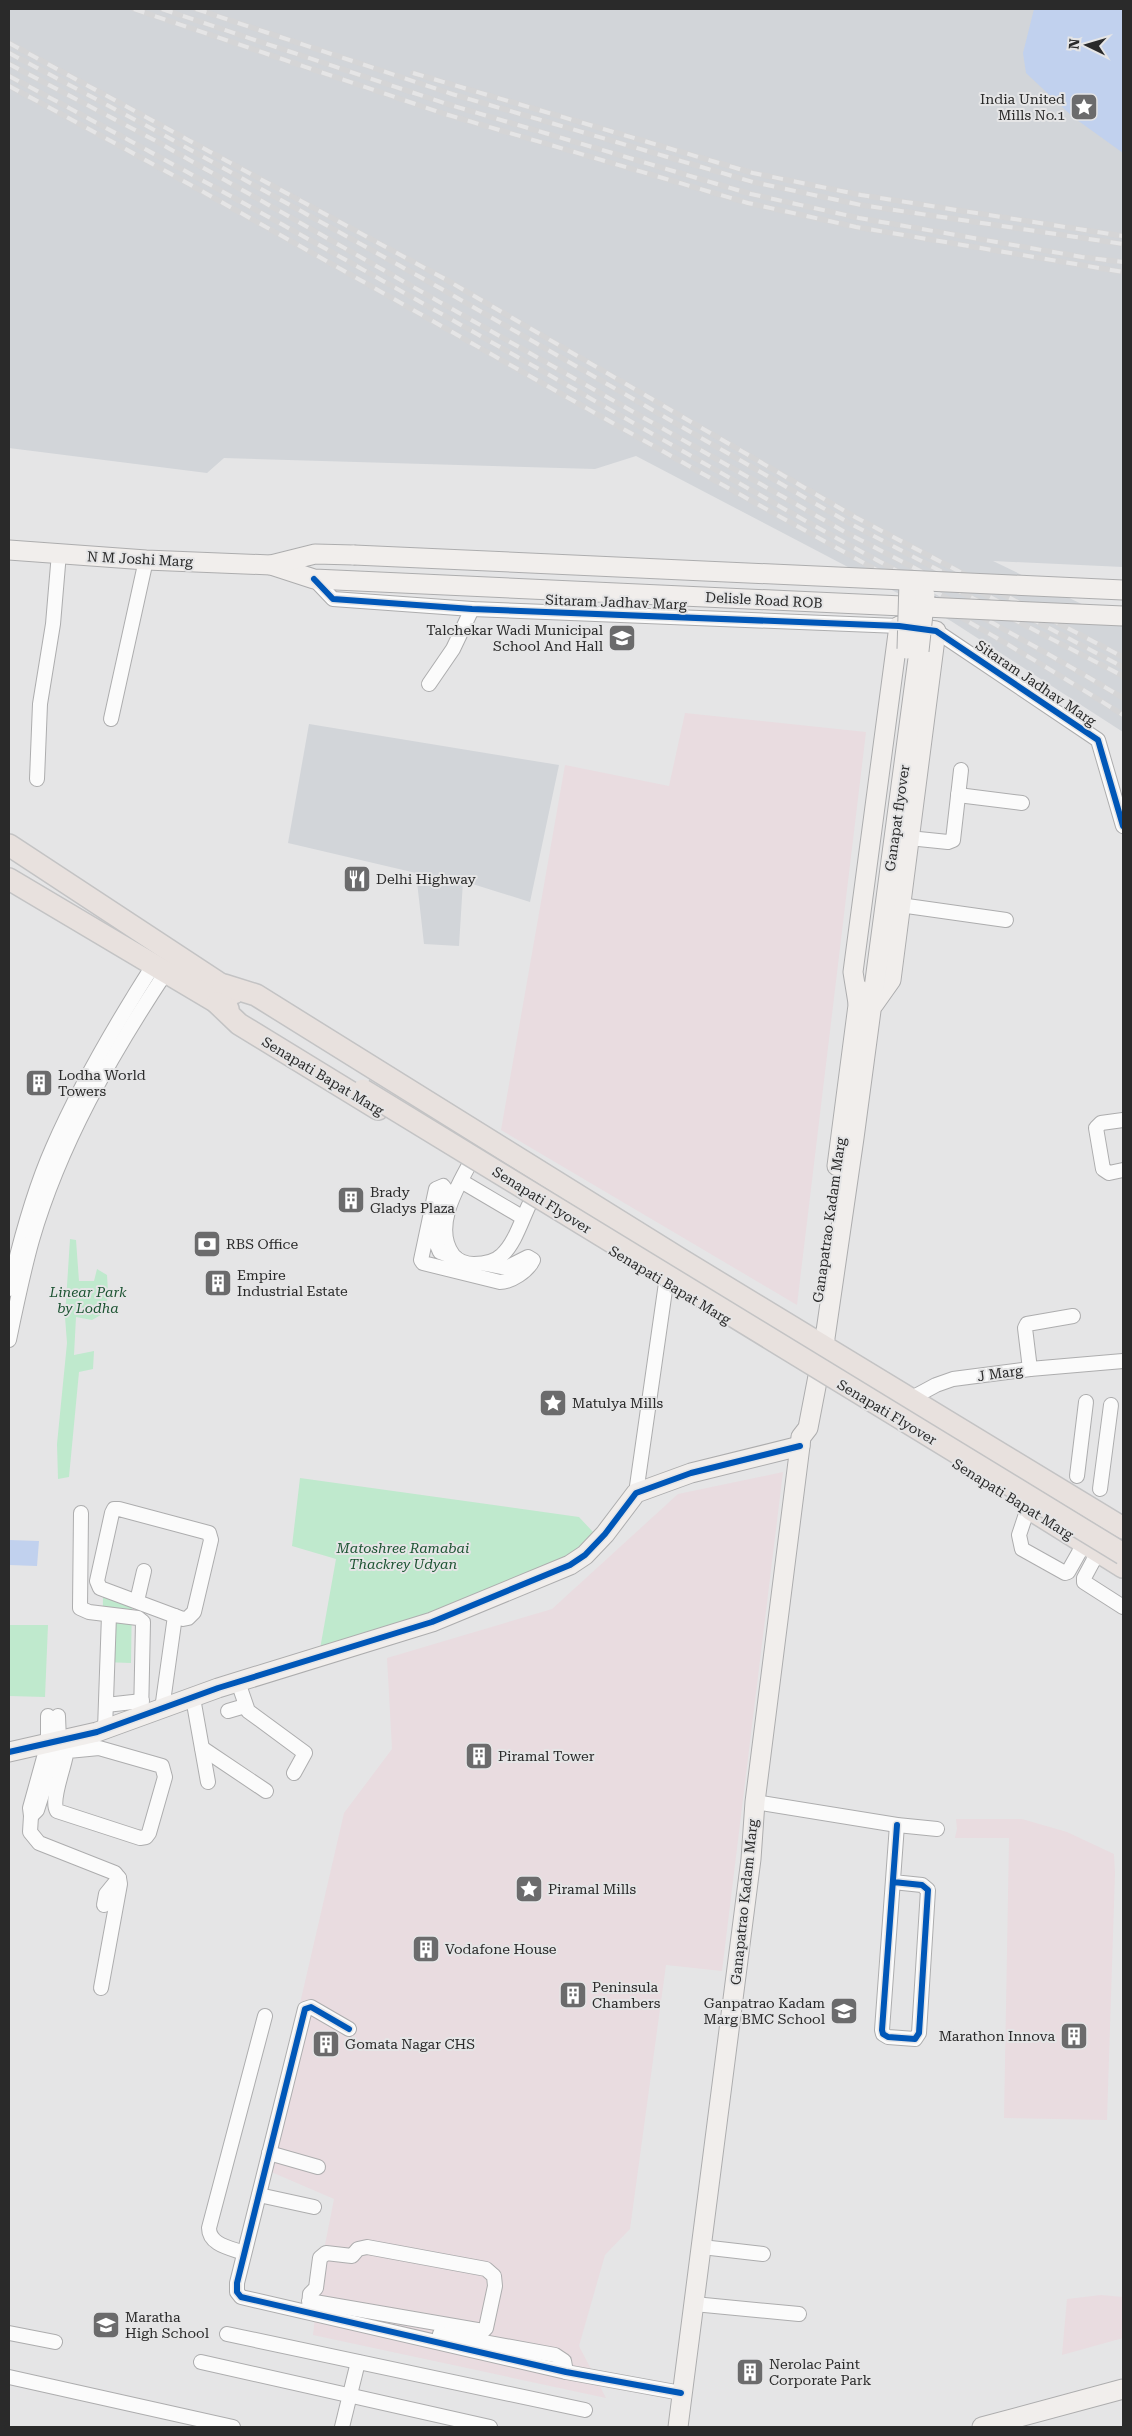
<svg xmlns="http://www.w3.org/2000/svg" width="1132" height="2436" font-family="'Roboto Serif',serif">
  <style>
    .commercial { fill: #e9dce0 }
    .built { fill: #d2d5d9 }
    .green { fill: #bfe9cd }
    .water { fill: #c1d1ee }
    .lines { fill: none; stroke-linecap: round; stroke-linejoin: round }
    .street-casing { stroke: #adadae; stroke-width: 16 }
    .secondary-casing { stroke: #adadae; stroke-width: 21 }
    .primary-casing { stroke: #c3c3c4; stroke-width: 24 }
    .street { stroke: #fbfbfb; stroke-width: 14 }
    .secondary { stroke: #f1eeec; stroke-width: 19 }
    .primary { stroke: #e8e1de; stroke-width: 21 }
    .rail-casing { stroke: #d5d5d6; stroke-width: 5.5 }
    .rail { stroke: #e5e5e6; stroke-width: 4; stroke-dasharray: 11; stroke-linecap: butt }
    .secondary-bridge-casing { stroke: #adadae; stroke-width: 21; stroke-linecap: butt }
    .primary-bridge-casing { stroke: #c3c3c4; stroke-width: 24; stroke-linecap: butt }
    .secondary-bridge { stroke: #f1eeec; stroke-width: 19 }
    .primary-bridge { stroke: #e8e1de; stroke-width: 21 }
    .cycleway-casing { stroke: #e5e5e6; stroke-width: 9 }
    .cycleway { stroke: #0057b8; stroke-width: 6 }
    .labels { text-anchor: middle; dominant-baseline: central; stroke-width: 4; stroke-linejoin: round; paint-order: stroke }
    .poi-label { font-size: 14px; fill: #2a2a2a; stroke: #e5e5e6; text-anchor: start }
    .street-label { font-size: 14px; fill: #2a2a2a; stroke: #e5e5e6 }
    .park-label { font-size: 14px; font-style: italic; fill: #1c5332; stroke: #e5e5e6 }
  </style>
  <rect width="100%" height="100%" fill="#e5e5e6"/>
  <g class="commercial">
    <path d="M685,713L866,732L797,1305L501,1130L565,765L669,786Z"/>
    <path d="M783,1472L722,1971L666,1965L630,2229L605,2255L579,2346L606,2398L313,2335L321,2265L334,2199L262,2168L344,1813L392,1749L387,1658L552,1609L678,1494Z"/>
    <path d="M956,1819H1022L1067,1832L1114,1854L1115,1873L1107,2120L1004,2118L1009,1838H955L957,1829Z"/>
    <path d="M1101,2295L1123,2297V2338L1062,2355L1067,2299Z"/>
  </g>
  <g class="built">
    <path d="M9,9H1123V567L993,561L1123,624V732L951,621L636,456L595,469L224,458L207,473L9,448Z"/>
    <path d="M309,724L559,765L530,902L463,881L459,946L424,944L416,873L288,843Z"/>
  </g>
  <g class="green">
    <path d="M70,1239L76,1240L79,1281H94L97,1269L107,1275L108,1292L106,1312L92,1320L76,1317L74,1355L94,1351L93,1369L79,1372L69,1477L58,1479L57,1444L67,1343L65,1317Z"/>
    <path d="M300,1478L579,1517L593,1532L566,1560L501,1593L320,1649L336,1559L292,1546Z"/>
    <path d="M103,1596H132L131,1663L102,1662Z"/>
    <path d="M9,1625H48L45,1697L9,1696Z"/>
  </g>
  <g class="water">
    <path d="M1034,9H1123V153L1073,117L1026,73L1023,53Z"/>
    <path d="M9,1540L39,1541L37,1566L9,1565Z"/>
  </g>
  <g class="lines">
    <g class="street-casing">
      <g id="street">
        <path d="M314,579L333,599L472,609L899,626"/>
        <path d="M936,631L1098,740L1123,826"/>
        <path d="M429,684L453,649L472,609"/>
        <path d="M111,719L146,560"/>
        <path d="M37,779L40,704L53,624L59,553"/>
        <path d="M958,795L1022,803"/>
        <path d="M909,838L948,842L953,840L961,770"/>
        <path d="M900,905L1006,920"/>
        <path d="M1123,1120L1101,1123L1096,1128L1103,1169L1109,1173L1123,1170"/>
        <path d="M469,1165C456,1189 433,1228 453,1255C458,1261 466,1264 474,1264C484,1264 494,1263 502,1255C516,1242 522,1218 531,1201"/>
        <path d="M461,1181L522,1217"/>
        <path d="M456,1258L440,1252L437,1245L446,1190L443,1186L436,1189L421,1260L423,1263L500,1282C511,1282 528,1271 533,1260L528,1257L506,1268L486,1264"/>
        <path d="M9,1289C20,1241 33,1192 53,1147C81,1083 117,1022 154,964"/>
        <path d="M9,1340C16,1306 23,1272 32,1240C60,1144 111,1055 166,972"/>
        <path d="M1030,1369L1025,1328L1027,1324L1073,1316"/>
        <path d="M907,1403L910,1399L936,1385L953,1379L1030,1369L1123,1361"/>
        <path d="M1077,1476L1086,1402"/>
        <path d="M1100,1489L1111,1405"/>
        <path d="M636,1493L666,1283L673,1271"/>
        <path d="M1028,1508L1019,1535L1022,1549L1065,1573L1068,1572L1081,1549"/>
        <path d="M114,1509H119L209,1533L211,1540L194,1612L188,1618L183,1619L100,1588L97,1581L112,1513Z"/>
        <path d="M81,1513L80,1608L89,1612L138,1618L143,1622L141,1716"/>
        <path d="M1098,1552L1084,1578V1582L1123,1607"/>
        <path d="M137,1601L144,1571"/>
        <path d="M238,1682L248,1711L305,1753L294,1773"/>
        <path d="M193,1698L208,1782"/>
        <path d="M106,1705L142,1701"/>
        <path d="M162,1709L175,1616"/>
        <path d="M228,1711L245,1706"/>
        <path d="M48,1716V1743L30,1808L31,1816L37,1810L59,1741L58,1716"/>
        <path d="M105,1729L109,1615"/>
        <path d="M67,1739C70,1759 49,1797 57,1811L140,1838L146,1837L149,1833L165,1777L162,1766L99,1748L68,1751"/>
        <path d="M202,1748L266,1791"/>
        <path d="M755,1802L897,1825L937,1829"/>
        <path d="M31,1816L30,1832L39,1843L115,1873L119,1878L120,1884L101,1988"/>
        <path d="M893,1882L922,1885L928,1890L919,2033L915,2039L888,2037L883,2034L882,2030L897,1825"/>
        <path d="M104,1905L106,1894L119,1878"/>
        <path d="M349,2029L311,2007L305,2009L237,2283V2292L241,2297L566,2372L681,2393"/>
        <path d="M269,2153L318,2167"/>
        <path d="M259,2195L314,2207"/>
        <path d="M702,2247L763,2254"/>
        <path d="M244,2253C231,2248 209,2245 209,2228L265,2016"/>
        <path d="M309,2301L483,2331L486,2328L495,2286L494,2276L486,2269L367,2247L358,2249L352,2256L326,2253L320,2258L316,2288L310,2294L309,2307L313,2311L320,2313"/>
        <path d="M694,2304L799,2314"/>
        <path d="M9,2333L55,2342"/>
        <path d="M227,2334L585,2410"/>
        <path d="M440,2334L555,2355L564,2361L566,2372"/>
        <path d="M201,2362L490,2427"/>
        <path d="M9,2377L233,2427"/>
        <path d="M342,2427L358,2362"/>
      </g>
    </g>
    <g class="secondary-casing">
      <g id="secondary">
        <path d="M9,550L146,560L271,565L314,579L924,607"/>
        <path d="M271,565L315,554L354,555"/>
        <path d="M858,1003L853,972L899,626L936,631L891,980L874,1004"/>
        <path d="M837,1166L860,990"/>
        <path d="M9,1752L97,1732L218,1688L432,1622L570,1565L585,1555L605,1534L636,1493L691,1473L800,1446"/>
        <path d="M678,2427L751,1859L755,1802L800,1446L801,1437L808,1428L824,1345L854,1138L919,651"/>
        <path d="M982,2427L1123,2389"/>
      </g>
    </g>
    <g class="primary-casing">
      <g id="primary">
        <path d="M9,845L234,993"/>
        <path d="M9,879L228,1009"/>
        <path d="M224,985L256,995L680,1259L1123,1528"/>
        <path d="M217,1003L239,1024L378,1109"/>
        <path d="M1030,1509L1123,1567"/>
      </g>
    </g>
    <use href="#street" class="street"/>
    <use href="#secondary" class="secondary"/>
    <use href="#primary" class="primary"/>
    <g class="rail-casing">
      <g id="rail">
        <path d="M134,9L445,114L748,203L856,227L1123,272"/>
        <path d="M162,9L447,104L751,194L859,218L1082,257L1123,262"/>
        <path d="M196,9L452,94L753,182L861,205L1123,244"/>
        <path d="M9,43L445,279L855,517L1123,657"/>
        <path d="M9,53L160,133L440,288L851,524L1123,667"/>
        <path d="M9,64L156,141L845,532L1123,676"/>
        <path d="M413,73L753,173L861,195L1123,236"/>
        <path d="M9,76C264,211 514,355 765,498C884,566 1006,627 1123,698"/>
        <path d="M9,86C230,204 447,330 666,453C819,540 975,620 1123,715"/>
      </g>
    </g>
    <use href="#rail" class="rail"/>
    <g class="secondary-bridge-casing">
      <g id="secondary-bridge">
        <path d="M354,555L1123,590"/>
        <path d="M925,607L1123,616"/>
        <path d="M907,649L909,581"/>
        <path d="M919,651L925,595"/>
      </g>
    </g>
    <g class="primary-bridge-casing">
      <path id="primary-bridge" d="M363,1090L1123,1554"/>
    </g>
    <use href="#secondary-bridge" class="secondary-bridge"/>
    <use href="#primary-bridge" class="primary-bridge"/>
    <g class="cycleway-casing">
      <g id="cycleway">
        <path d="M314,579L333,599L472,609L899,626L936,631L1098,740L1123,826"/>
        <path d="M9,1752L97,1732L218,1688L432,1622L570,1565L585,1555L605,1534L636,1493L691,1473L800,1446"/>
        <path d="M893,1882L922,1885L928,1890L919,2033L915,2039L888,2037L883,2034L882,2030L897,1825"/>
        <path d="M349,2029L311,2007L305,2009L237,2283V2292L241,2297L566,2372L681,2393"/>
      </g>
    </g>
    <use href="#cycleway" class="cycleway"/>
  </g>
  <defs>
    <g id="sight-square" transform="scale(1.4375)"><rect x="-9" y="-9" width="18" height="18" rx="4" fill="#6b6b6c" stroke="#e5e5e6"/><path d="M0-6L1.8-2.2L6-1.7L2.9 1.2L3.7 5.4L0 3.3L-3.7 5.4L-2.9 1.2L-6-1.7L-1.8-2.2Z" fill="#fff"/></g>
    <g id="school-square" transform="scale(1.4375)"><rect x="-9" y="-9" width="18" height="18" rx="4" fill="#6b6b6c" stroke="#e5e5e6"/><path d="M0-5L7-2L0 1L-7-2ZM-4 1L0 2.5L4 1V4Q0 6-4 4Z" fill="#fff"/></g>
    <g id="restaurant-square" transform="scale(1.4375)"><rect x="-9" y="-9" width="18" height="18" rx="4" fill="#6b6b6c" stroke="#e5e5e6"/><path d="M-5-6h1v4h1v-4h1v4h1v-4h1v5L-1.5 .5V6h-2V.5L-5-1ZM5-6V6H3V1.5H1.5Q1.5-4 5-6Z" fill="#fff"/></g>
    <g id="building-square" transform="scale(1.4375)"><rect x="-9" y="-9" width="18" height="18" rx="4" fill="#6b6b6c" stroke="#e5e5e6"/><path d="M-4-6H4V6H1V3H-1V6H-4ZM-2.5-4.3h1.7v1.8h-1.7ZM.8-4.3h1.7v1.8H.8ZM-2.5-1h1.7V.8h-1.7ZM.8-1h1.7V.8H.8Z" fill="#fff"/></g>
    <g id="bank-square" transform="scale(1.4375)"><rect x="-9" y="-9" width="18" height="18" rx="4" fill="#6b6b6c" stroke="#e5e5e6"/><path d="M-6-4H6V4H-6ZM0-2.3a2.3 2.3 0 1 0 0 4.6a2.3 2.3 0 1 0 0-4.6Z" fill="#fff"/></g>
  </defs>
  <g fill-rule="evenodd">
    <use href="#sight-square" x="1084" y="107"/>
    <use href="#school-square" x="622" y="638"/>
    <use href="#restaurant-square" x="357" y="879"/>
    <use href="#building-square" x="39" y="1083"/>
    <use href="#building-square" x="351" y="1200"/>
    <use href="#bank-square" x="207" y="1244"/>
    <use href="#building-square" x="218" y="1283"/>
    <use href="#sight-square" x="553" y="1403"/>
    <use href="#building-square" x="479" y="1756"/>
    <use href="#sight-square" x="529" y="1889"/>
    <use href="#building-square" x="426" y="1949"/>
    <use href="#building-square" x="573" y="1995"/>
    <use href="#school-square" x="844" y="2011"/>
    <use href="#building-square" x="1074" y="2036"/>
    <use href="#building-square" x="326" y="2044"/>
    <use href="#school-square" x="106" y="2325"/>
    <use href="#building-square" x="750" y="2372"/>
  </g>
  <g class="labels">
    <g class="poi-label">
      <text x="1065" y="99" text-anchor="end">India United<tspan x="1065" dy="16">Mills No.1</tspan></text>
      <text x="603" y="630" text-anchor="end">Talchekar Wadi Municipal<tspan x="603" dy="16">School And Hall</tspan></text>
      <text x="376" y="879">Delhi Highway</text>
      <text x="58" y="1075">Lodha World<tspan x="58" dy="16">Towers</tspan></text>
      <text x="370" y="1192">Brady<tspan x="370" dy="16">Gladys Plaza</tspan></text>
      <text x="226" y="1244">RBS Office</text>
      <text x="237" y="1275">Empire<tspan x="237" dy="16">Industrial Estate</tspan></text>
      <text x="572" y="1403">Matulya Mills</text>
      <text x="498" y="1756">Piramal Tower</text>
      <text x="548" y="1889">Piramal Mills</text>
      <text x="445" y="1949">Vodafone House</text>
      <text x="592" y="1987">Peninsula<tspan x="592" dy="16">Chambers</tspan></text>
      <text x="825" y="2003" text-anchor="end">Ganpatrao Kadam<tspan x="825" dy="16">Marg BMC School</tspan></text>
      <text x="1055" y="2036" text-anchor="end">Marathon Innova</text>
      <text x="345" y="2044">Gomata Nagar CHS</text>
      <text x="125" y="2317">Maratha<tspan x="125" dy="16">High School</tspan></text>
      <text x="769" y="2364">Nerolac Paint<tspan x="769" dy="16">Corporate Park</tspan></text>
    </g>
    <g class="street-label">
      <text transform="translate(140 559) rotate(3)">N M Joshi Marg</text>
      <text transform="translate(764 600) rotate(3)">Delisle Road ROB</text>
      <text transform="translate(616 602) rotate(2)">Sitaram Jadhav Marg</text>
      <text transform="translate(1036 683) rotate(34)">Sitaram Jadhav Marg</text>
      <text transform="translate(897 818) rotate(-82)">Ganapat flyover</text>
      <text transform="translate(323 1076) rotate(31)">Senapati Bapat Marg</text>
      <text transform="translate(542 1200) rotate(32)">Senapati Flyover</text>
      <text transform="translate(829 1220) rotate(-82)">Ganapatrao Kadam Marg</text>
      <text transform="translate(670 1285) rotate(31)">Senapati Bapat Marg</text>
      <text transform="translate(1000 1373) rotate(-8)">J Marg</text>
      <text transform="translate(887 1412) rotate(31)">Senapati Flyover</text>
      <text transform="translate(1013 1499) rotate(32)">Senapati Bapat Marg</text>
      <text transform="translate(744 1902) rotate(-84)">Ganapatrao Kadam Marg</text>
    </g>
    <g class="park-label">
      <text x="88" y="1292">Linear Park<tspan x="88" dy="16">by Lodha</tspan></text>
      <text x="403" y="1548">Matoshree Ramabai<tspan x="403" dy="16">Thackrey Udyan</tspan></text>
    </g>
  </g>
  <rect width="1132" height="2436" fill="none" stroke="#2a2a2a" stroke-width="20"/>
  <g transform="translate(1087 45) rotate(275)" stroke="#e5e5e6" stroke-width="4" paint-order="stroke">
  <path d="M0-4L9 19L0 12L-9 19Z" fill="#2a2a2a"/>
  <text y="-8" font-size="14" font-weight="bold" text-anchor="middle" fill="#2a2a2a">N</text>
  </g>
</svg>
